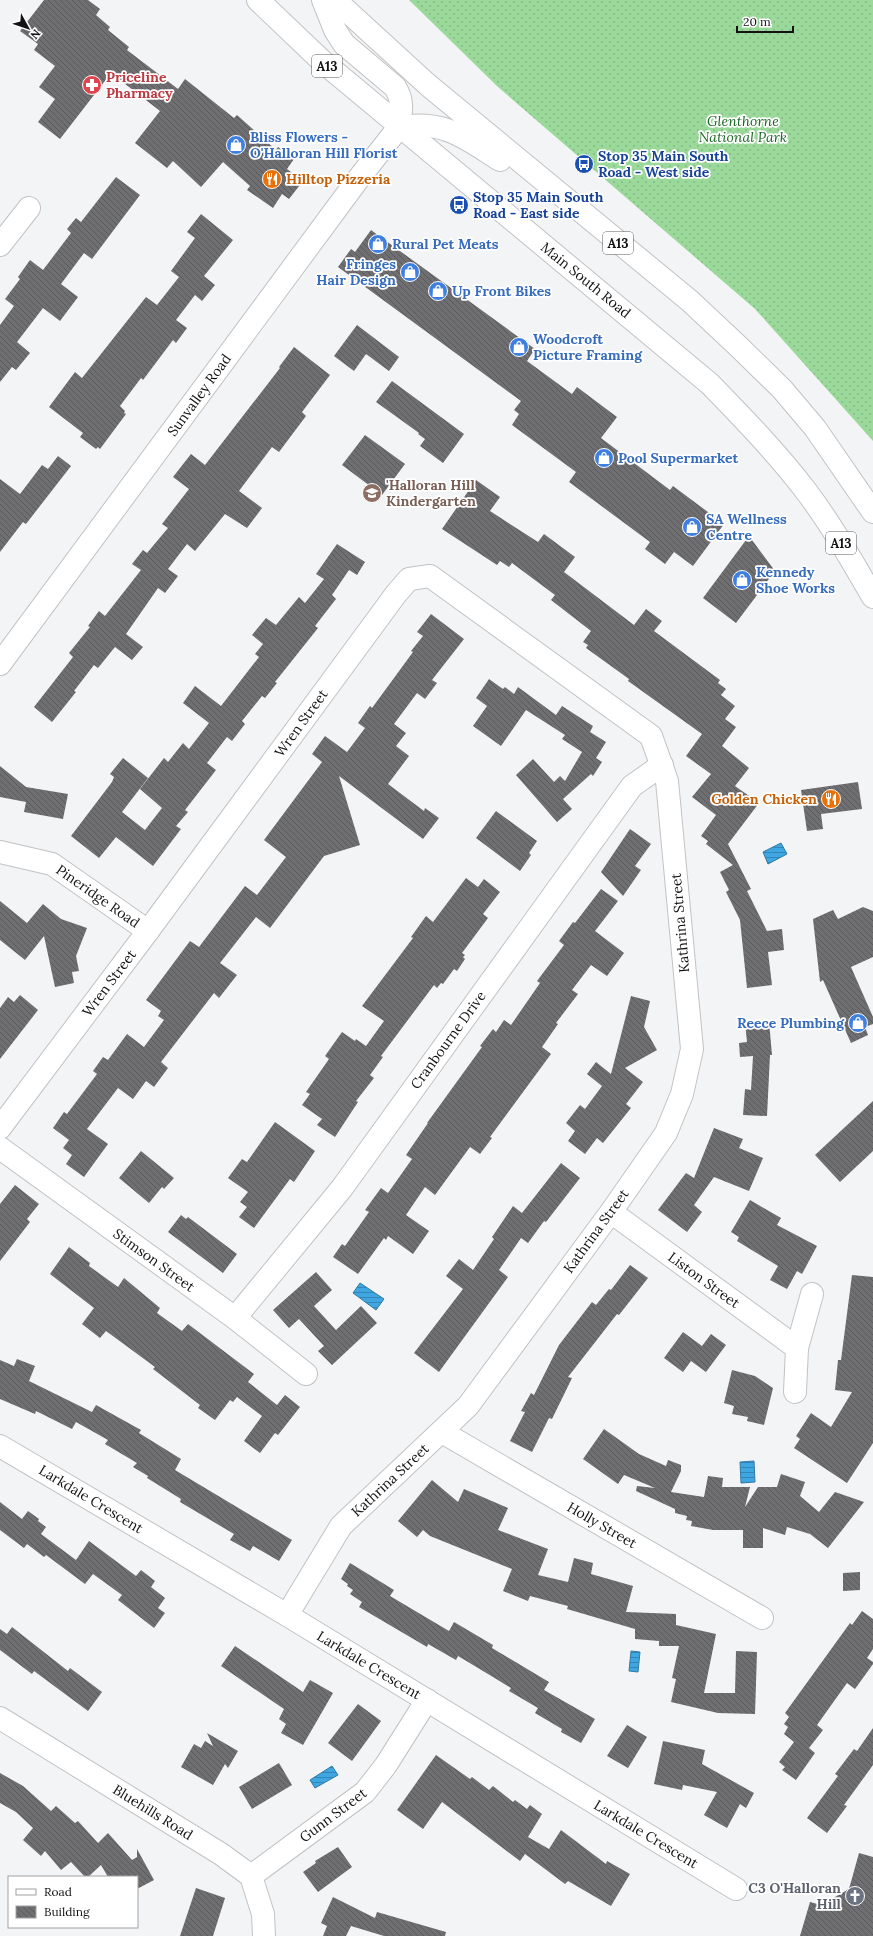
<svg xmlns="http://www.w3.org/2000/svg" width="873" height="1936" font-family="Lora,serif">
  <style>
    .grass { fill: url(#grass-dots) }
    .water { fill: url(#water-rules); stroke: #317aa4 }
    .building { fill: url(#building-back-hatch) }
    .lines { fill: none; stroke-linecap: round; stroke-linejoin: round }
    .minor-casing { stroke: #c1c2c4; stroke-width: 24 }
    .trunk-casing { stroke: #c1c2c4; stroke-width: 24 }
    .minor { stroke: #fff; stroke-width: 22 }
    .trunk { stroke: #fff; stroke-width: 22 }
    .labels { text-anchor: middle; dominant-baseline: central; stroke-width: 3.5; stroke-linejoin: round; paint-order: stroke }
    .shield { fill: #fff; stroke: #5a5a5a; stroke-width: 1 }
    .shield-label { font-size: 13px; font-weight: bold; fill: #131314 }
    .health-label { font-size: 14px; font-weight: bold; fill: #be3a42; stroke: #fff; text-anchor: start }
    .park-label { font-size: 14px; font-style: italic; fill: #1c6824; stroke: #fff }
    .shop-label { font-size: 14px; font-weight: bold; fill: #366cbe; stroke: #fff; text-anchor: start }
    .transit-label { font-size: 14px; font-weight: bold; fill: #164399; stroke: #fff; text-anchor: start }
    .food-label { font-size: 14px; font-weight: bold; fill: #c56008; stroke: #fff; text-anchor: start }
    .street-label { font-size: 14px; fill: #131314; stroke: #fff }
    .education-label { font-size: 14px; font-weight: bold; fill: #785e54; stroke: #fff; text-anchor: start }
    .worship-label { font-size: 14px; font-weight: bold; fill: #5b616d; stroke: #fff; text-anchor: end }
  </style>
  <defs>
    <pattern id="grass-dots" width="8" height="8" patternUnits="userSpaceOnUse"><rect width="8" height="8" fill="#9bd99b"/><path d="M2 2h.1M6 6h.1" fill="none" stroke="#85b985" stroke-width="1.8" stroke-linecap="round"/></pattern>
    <pattern id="water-rules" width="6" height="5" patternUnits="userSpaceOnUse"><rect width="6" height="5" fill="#3ea6e1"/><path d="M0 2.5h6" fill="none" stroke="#3386b5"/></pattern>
    <pattern id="building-back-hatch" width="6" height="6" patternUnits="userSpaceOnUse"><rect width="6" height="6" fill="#6f6f72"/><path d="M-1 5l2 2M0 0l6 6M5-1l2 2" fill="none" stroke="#5a5a5c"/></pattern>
  </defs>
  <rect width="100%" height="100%" fill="#f3f4f6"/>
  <path class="grass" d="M409,0H873V441L755,309L498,87Z"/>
  <g class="water">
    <path d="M781,843L787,854L768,864L763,852Z"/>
    <path d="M360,1283L384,1299L376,1310L353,1293Z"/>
    <path d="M754,1461L755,1482L741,1483L740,1462Z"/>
    <path d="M631,1651L640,1652L638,1672L629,1671Z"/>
    <path d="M332,1766L338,1775L315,1788L310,1780Z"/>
  </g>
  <g class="building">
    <path d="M44,0H88L100,9L96,15L110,27L108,30L129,47L127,50L178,89L185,79L234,118L237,115L276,150L278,147L294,159L287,169L303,181L289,199L282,194L273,208L247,190L250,186L223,162L201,187L173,161L167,168L135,143L160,111L111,73L60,139L38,122L55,99L39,87L55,66L34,50L38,44L20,31Z"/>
    <path d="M116,177L140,195L92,259L84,253L61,284L78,297L60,321L43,308L17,342L30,353L16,370L12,367L0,382V325L14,306L5,299L20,279L18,277L30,260L43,270L71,233L67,229L76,218L81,222Z"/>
    <path d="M201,214L233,240L204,276L215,285L202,301L195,295L176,320L187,328L176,343L173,340L143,380L141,378L120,406L125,411L124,413L126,414L100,449L98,447L96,449L80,437L83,433L49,407L75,372L82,378L146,297L157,305L179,277L171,271L195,238L187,232Z"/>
    <path d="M371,230L535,349L527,361L572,394L577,387L617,417L601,438L670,490L673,486L724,524L693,566L674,552L665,564L645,549L650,542L569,482L576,472L512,425L519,414L514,410L521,401L338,267L351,249L355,252Z"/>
    <path d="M357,325L399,357L389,371L366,354L354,371L334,356Z"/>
    <path d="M294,347L330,375L302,412L306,416L279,452L272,447L239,491L262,508L247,528L225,514L195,551L187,544L168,569L178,576L165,593L158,588L126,634L143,647L132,660L115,647L98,668L94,665L74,691L76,692L52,722L34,707L73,657L69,653L90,627L88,626L99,611L105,616L141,570L132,564L143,550L147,553L168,528L162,524L189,489L173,477L191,454L205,465L280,368L279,367Z"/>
    <path d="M392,381L464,434L443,463L420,446L425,439L418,434L419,433L376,402Z"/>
    <path d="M365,435L405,464L382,495L342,465Z"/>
    <path d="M58,456L71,466L26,524L23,522L0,552V479L20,494L42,465L48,469Z"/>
    <path d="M476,480L500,497L490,511L538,542L544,534L575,557L564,572L634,625L646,609L662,621L654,631L720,680L718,683L726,689L721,695L735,706L725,719L736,727L722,746L749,768L735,786L759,803L728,844L751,889L747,891L767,931L782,929L784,950L768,952L772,985L747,988L740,920L726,892L729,890L720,872L733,865L706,844L708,841L701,836L716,815L692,797L711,774L686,756L702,734L628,681L629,679L586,648L588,645L583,642L591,631L551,600L555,595L512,563L509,567L500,561L497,565L442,529Z"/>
    <path d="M749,536L775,571L736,623L703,598Z"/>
    <path d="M337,544L365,562L357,575L349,570L332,595L336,599L315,626L318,628L275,682L277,683L265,698L262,696L242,721L245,724L232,741L227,737L207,763L216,770L185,810L188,812L176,826L181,829L153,866L116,837L99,858L71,836L112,782L114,777L110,774L123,758L148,778L122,812L145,830L162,808L140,789L164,758L168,762L183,743L189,749L209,723L183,703L195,686L221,706L259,657L255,654L263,644L252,635L266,618L276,625L299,597L305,603L324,579L316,574Z"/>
    <path d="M431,614L464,639L432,680L437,683L425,699L417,693L394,724L406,733L396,746L409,756L388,784L424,811L425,808L439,818L423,839L339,776L360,845L324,856L270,928L256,917L220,963L237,975L219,998L214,993L161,1062L168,1068L154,1087L146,1081L133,1099L118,1088L87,1129L108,1144L84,1177L66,1164L72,1155L63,1148L69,1140L53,1128L64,1112L67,1114L97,1074L93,1071L103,1057L108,1060L127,1034L144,1047L164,1020L158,1016L161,1011L146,1000L190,941L199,947L245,886L257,895L286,857L264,840L322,762L312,754L325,736L347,752L365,728L358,723L370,706L372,708L413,652L411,651L423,636L417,632Z"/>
    <path d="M489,679L503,689L505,687L514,694L518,687L556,715L562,706L593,726L590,732L606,742L596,758L602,762L593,776L591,774L563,799L572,809L557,822L516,775L533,759L554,782L560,776L565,781L582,752L562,739L565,735L526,710L501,746L473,726L487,706L476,698Z"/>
    <path d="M0,766L26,787L68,794L63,819L24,812L26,802L0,797Z"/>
    <path d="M858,782L862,809L821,814L823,829L807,831L801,790Z"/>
    <path d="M496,811L537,841L529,853L531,855L520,871L476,838Z"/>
    <path d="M630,829L651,844L635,866L641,870L623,896L601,872Z"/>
    <path d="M466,878L478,887L484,879L500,892L483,914L488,918L462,953L465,955L463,957L465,959L457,971L454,969L443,984L441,983L437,988L434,985L381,1056L383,1057L370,1075L374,1078L356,1101L358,1102L335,1137L317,1125L322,1119L302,1105L310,1094L306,1092L329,1059L325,1056L342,1032L355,1041L356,1039L366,1046L384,1021L362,1006L413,938L411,937L426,916L433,922Z"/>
    <path d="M601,889L618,901L595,931L624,953L607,976L591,965L572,990L578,994L556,1023L558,1024L542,1047L551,1054L490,1137L492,1138L480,1154L470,1147L435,1195L425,1187L406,1215L429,1231L413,1254L388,1236L386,1240L384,1238L358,1274L333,1257L342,1244L345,1246L369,1212L365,1210L381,1188L388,1193L412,1159L406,1155L428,1123H427L482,1047L480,1046L493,1029L496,1032L504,1020L511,1025L540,983L537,981L564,945L559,941L573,922L575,923Z"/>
    <path d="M0,901L27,923L43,904L61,919L87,928L76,956L79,971L72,972L74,983L55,987L44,936L25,960L0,940Z"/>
    <path d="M863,907L873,911V957L851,967L873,1017V1024L865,1027L868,1035L851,1043L823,980L820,982L813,919L833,910L838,919Z"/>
    <path d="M20,995L38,1010L0,1059V1008L8,997L14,1002Z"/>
    <path d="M631,996L650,1001L644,1027L657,1050L625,1068L643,1082L626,1104L631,1108L603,1143L597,1138L585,1154L568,1141L575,1131L566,1123L580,1105L585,1109L602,1086L587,1074L596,1062L611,1074Z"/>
    <path d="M769,1021L772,1055H770L767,1116L743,1115L745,1089L751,1090L753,1056L740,1057L739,1043L747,1042L745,1023Z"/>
    <path d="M873,1101V1151L840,1182L815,1155Z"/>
    <path d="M275,1122L315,1151L294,1182L290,1179L254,1228L239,1217L247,1207L240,1202L248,1192L228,1178L242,1159L247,1162Z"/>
    <path d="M714,1128L743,1139L739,1148L763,1158L749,1191L714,1177L694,1205L702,1212L687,1232L658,1210L686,1173L694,1178Z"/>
    <path d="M141,1151L174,1178L164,1189L162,1187L149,1203L119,1178Z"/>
    <path d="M561,1163L580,1178L546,1222L544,1221L528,1243L521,1238L499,1270L508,1277L439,1372L414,1353L463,1289L446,1276L459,1259L473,1270L494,1239L492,1237L513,1206L522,1213Z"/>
    <path d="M15,1185L39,1204L27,1219L30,1222L0,1261V1204Z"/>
    <path d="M750,1200L781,1218L777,1225L817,1246L802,1274L797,1271L787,1289L770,1280L778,1266L737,1241L739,1237L731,1232Z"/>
    <path d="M181,1215L186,1219L188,1217L237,1254L223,1273L168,1232Z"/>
    <path d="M69,1247L90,1263L89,1266L118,1287L124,1278L160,1308L157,1313L182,1331L188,1324L254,1374L248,1382L277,1405L285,1395L300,1407L278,1435L275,1433L260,1453L244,1441L262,1416L237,1397L233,1402L230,1400L215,1420L198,1408L200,1405L153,1369L155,1367L106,1331L100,1338L82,1324L94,1308L50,1274Z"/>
    <path d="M630,1265L648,1278L619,1315L617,1314L568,1377L572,1378L552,1419L549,1418L532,1452L510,1441L525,1412L521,1411L531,1393L534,1395L559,1345L592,1302L596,1305L609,1289L611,1290Z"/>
    <path d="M316,1272L332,1290L314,1306L336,1330L361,1306L377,1323L332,1365L318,1351L324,1346L299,1319L289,1328L273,1310Z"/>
    <path d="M852,1275L873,1277V1443L847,1483L794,1448L800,1439L796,1436L811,1413L831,1427L852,1392L835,1390L838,1360H841Z"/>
    <path d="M683,1332L702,1346L711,1334L726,1345L706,1372L691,1361L683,1372L664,1358Z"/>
    <path d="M17,1359L35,1366L29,1381L92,1412L96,1405L141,1430L139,1433L181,1459L175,1470L292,1540L279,1561L253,1546L250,1551L230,1540L234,1534L180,1502L181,1499L147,1478L148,1476L133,1467L137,1463L105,1444L108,1440L76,1422L72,1429L36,1411L35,1414L0,1399V1360L14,1366Z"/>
    <path d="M732,1370L755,1376L773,1388L764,1425L747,1421L748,1417L732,1414L734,1406L724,1403Z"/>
    <path d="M604,1429L639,1454L666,1466L668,1460L681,1465V1471L671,1492L704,1497L708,1476L723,1478L722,1487H750L745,1507L758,1487H777L781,1474L805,1482L800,1496L819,1512L835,1492L864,1502L828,1548L810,1534L787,1527L785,1535L763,1528V1548H743V1530H713L691,1526L692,1521L686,1520L687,1516L675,1513V1509L636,1491L637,1486L655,1488L624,1475L618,1484L583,1459Z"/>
    <path d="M432,1480L458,1502L464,1489L508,1508L498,1530L548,1549L538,1575L568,1582L574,1558L593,1563L591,1574L633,1586L626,1612L676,1614V1625L716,1634L704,1693H735L736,1651L757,1652L755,1714L718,1713L671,1702L676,1679L672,1678L679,1646H659V1641L635,1639V1629L567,1609L568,1606L530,1596L528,1601L503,1591L512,1569L430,1536L423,1530L417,1537L398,1521Z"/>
    <path d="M0,1502L22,1519L28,1511L39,1519L38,1521L46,1527L41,1534L76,1560L89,1541L136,1576L141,1570L155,1581L151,1587L165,1598L158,1608L165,1613L154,1628L118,1600L122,1595L93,1574L85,1584L46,1555L44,1557L27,1544L24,1548L0,1530Z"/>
    <path d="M350,1563L394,1590L390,1596L449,1631L454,1622L493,1645L492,1648L549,1682L544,1690L595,1719L581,1743L561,1732L562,1729L535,1713L538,1708L509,1691L511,1688L493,1677L458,1656L456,1660L428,1644L427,1647L359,1607L362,1602L350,1594L353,1590L347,1586L348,1584L341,1579Z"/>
    <path d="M860,1572V1590L843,1591V1573Z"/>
    <path d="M862,1611L873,1619V1649L867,1658L873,1662V1664L855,1689L847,1683L817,1725L823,1730L809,1748L815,1753L796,1780L782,1770L785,1767L779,1762L794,1742L784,1734L788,1727L784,1724L789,1717L785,1713L850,1623L852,1625Z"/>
    <path d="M12,1627L68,1671L70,1668L102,1692L88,1711L34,1671L32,1674L0,1650V1629L7,1634Z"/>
    <path d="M235,1646L303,1692L310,1680L333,1693L303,1745L281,1733L286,1724L279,1719L284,1709L221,1666Z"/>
    <path d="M358,1704L381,1721L352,1761L328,1743Z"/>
    <path d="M627,1725L647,1737L628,1768L607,1756Z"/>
    <path d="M873,1728V1765L844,1805L847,1806L827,1833L807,1818L838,1776L835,1774L854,1749L857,1751Z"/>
    <path d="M207,1733L238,1751L228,1768L225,1764L213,1785L181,1767L194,1744L201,1748L205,1741L213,1746Z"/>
    <path d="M663,1741L705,1750L702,1764L754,1793L746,1808L740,1804L727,1828L704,1815L717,1792L683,1785L682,1790L654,1784Z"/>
    <path d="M436,1755L470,1779L472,1777L489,1790L493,1786L513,1802L515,1800L527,1809L530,1805L542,1814L528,1837L549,1849L561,1830L606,1864L607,1861L630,1874L611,1906L568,1881L565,1884L525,1854L520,1861L442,1802L423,1829L397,1810Z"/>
    <path d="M279,1763L292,1785L252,1809L239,1787Z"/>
    <path d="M0,1773L23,1786L51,1811L56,1806L75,1823L78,1821L98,1843L108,1833L132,1860L137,1857V1849L154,1880L137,1889V1877H108L101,1865L88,1877H85L71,1862L61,1870L45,1851L41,1856L23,1840L33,1828L16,1812L0,1803Z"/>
    <path d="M338,1847L352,1867L318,1892L303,1872L316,1863L315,1861Z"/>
    <path d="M859,1853L873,1857V1936H800L810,1902L821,1905L849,1889Z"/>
    <path d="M196,1888L225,1898L213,1936H180Z"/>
    <path d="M333,1897L375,1918L377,1912L446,1932L445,1936H384L351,1926L346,1936H323L327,1926L321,1923Z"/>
  </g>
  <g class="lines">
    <g class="minor-casing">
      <g id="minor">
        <path d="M0,245L29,208"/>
        <path d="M0,664L359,178L399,127"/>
        <path d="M0,852L52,864L148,931"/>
        <path d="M0,1128L148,931L396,594L409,579L430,576L651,736L667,781L692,1049L682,1094L666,1133L611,1212L468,1406L341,1526L287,1615"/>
        <path d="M0,1148L235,1318L306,1374"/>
        <path d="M611,1212L797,1348L795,1392"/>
        <path d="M235,1318L342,1188L632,786L662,765"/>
        <path d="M797,1348L812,1294"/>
        <path d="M442,1432L762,1618"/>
        <path d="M0,1446L287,1615L736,1889"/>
        <path d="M0,1718L221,1854L251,1876L263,1914L264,1936"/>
        <path d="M251,1876L365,1792L386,1765L427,1700"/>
      </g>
    </g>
    <g class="trunk-casing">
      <g id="trunk">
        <path d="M258,0L323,62L710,384C743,418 777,453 806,491C831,524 852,561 873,597"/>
        <path d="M323,0L335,30L344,44L395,87C404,101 401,111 399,127"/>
        <path d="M335,0L428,85L690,301L739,347L782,389L815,428L873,512"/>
        <path d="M399,127C445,120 464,137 500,160"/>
      </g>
    </g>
    <use href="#minor" class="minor"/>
    <use href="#trunk" class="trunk"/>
  </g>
  <defs>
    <g id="pharmacy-disc" transform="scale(1)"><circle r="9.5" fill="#e0444e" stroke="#fff"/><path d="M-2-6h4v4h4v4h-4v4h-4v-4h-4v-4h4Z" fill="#fff"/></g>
    <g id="shop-disc" transform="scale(1)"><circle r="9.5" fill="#3f7fe0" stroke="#fff"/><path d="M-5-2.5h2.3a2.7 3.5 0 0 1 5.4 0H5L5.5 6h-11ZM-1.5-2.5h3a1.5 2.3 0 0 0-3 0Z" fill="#fff"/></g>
    <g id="bus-disc" transform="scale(1)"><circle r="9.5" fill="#1a4fb4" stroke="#fff"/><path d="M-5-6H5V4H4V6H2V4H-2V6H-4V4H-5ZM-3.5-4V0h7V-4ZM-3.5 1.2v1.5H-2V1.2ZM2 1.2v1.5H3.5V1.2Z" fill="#fff"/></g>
    <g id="restaurant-disc" transform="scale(1)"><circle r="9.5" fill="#e8710a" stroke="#fff"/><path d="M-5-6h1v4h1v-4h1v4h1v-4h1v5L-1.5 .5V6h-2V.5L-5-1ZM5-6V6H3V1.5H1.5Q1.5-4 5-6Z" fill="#fff"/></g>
    <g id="school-disc" transform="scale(1)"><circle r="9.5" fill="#8d6e63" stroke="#fff"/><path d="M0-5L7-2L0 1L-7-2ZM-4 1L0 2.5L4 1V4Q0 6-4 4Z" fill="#fff"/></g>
    <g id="church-disc" transform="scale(1)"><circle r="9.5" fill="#6b7280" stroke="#fff"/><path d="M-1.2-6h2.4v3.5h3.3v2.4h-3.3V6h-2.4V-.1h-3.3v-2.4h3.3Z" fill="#fff"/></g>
  </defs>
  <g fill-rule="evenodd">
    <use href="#pharmacy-disc" x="92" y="85"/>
    <use href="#shop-disc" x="236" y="145"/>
    <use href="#bus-disc" x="584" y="164"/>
    <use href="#restaurant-disc" x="272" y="179"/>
    <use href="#bus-disc" x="459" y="205"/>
    <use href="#shop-disc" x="378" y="244"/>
    <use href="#shop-disc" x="410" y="272"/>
    <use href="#shop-disc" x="438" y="291"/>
    <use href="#shop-disc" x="519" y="347"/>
    <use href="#shop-disc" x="604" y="458"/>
    <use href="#school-disc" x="372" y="493"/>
    <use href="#shop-disc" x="692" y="527"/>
    <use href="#shop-disc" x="742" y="580"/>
    <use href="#restaurant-disc" x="831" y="799"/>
    <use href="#shop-disc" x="858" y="1023"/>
    <use href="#church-disc" x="855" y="1896"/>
  </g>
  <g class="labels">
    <g class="shield">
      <rect x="312" y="55" width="30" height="22" rx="3"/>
      <rect x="603" y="232" width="30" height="22" rx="3"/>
      <rect x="826" y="532" width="30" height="22" rx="3"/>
    </g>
    <g class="shield-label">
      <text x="327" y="66">A13</text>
      <text x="618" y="243">A13</text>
      <text x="841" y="543">A13</text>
    </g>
    <g class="health-label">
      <text x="106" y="77">Priceline<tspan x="106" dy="16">Pharmacy</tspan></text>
    </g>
    <g class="park-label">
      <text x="743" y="121">Glenthorne<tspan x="743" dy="16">National Park</tspan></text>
    </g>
    <g class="shop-label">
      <text x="250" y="137">Bliss Flowers -<tspan x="250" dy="16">O'Halloran Hill Florist</tspan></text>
      <text x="392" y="244">Rural Pet Meats</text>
      <text x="396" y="264" text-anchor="end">Fringes<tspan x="396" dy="16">Hair Design</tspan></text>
      <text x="452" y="291">Up Front Bikes</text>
      <text x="533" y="339">Woodcroft<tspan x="533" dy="16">Picture Framing</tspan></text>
      <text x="618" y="458">Pool Supermarket</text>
      <text x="706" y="519">SA Wellness<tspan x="706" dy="16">Centre</tspan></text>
      <text x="756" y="572">Kennedy<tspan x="756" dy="16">Shoe Works</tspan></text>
      <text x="844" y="1023" text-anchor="end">Reece Plumbing</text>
    </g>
    <g class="transit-label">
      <text x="598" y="156">Stop 35 Main South<tspan x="598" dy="16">Road - West side</tspan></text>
      <text x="473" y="197">Stop 35 Main South<tspan x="473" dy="16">Road - East side</tspan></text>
    </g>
    <g class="food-label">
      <text x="286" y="179">Hilltop Pizzeria</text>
      <text x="817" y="799" text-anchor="end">Golden Chicken</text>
    </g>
    <g class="street-label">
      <text transform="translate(586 280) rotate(39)">Main South Road</text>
      <text transform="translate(199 395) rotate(-54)">Sunvalley Road</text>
      <text transform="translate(301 723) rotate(-54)">Wren Street</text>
      <text transform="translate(98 896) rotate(35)">Pineridge Road</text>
      <text transform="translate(680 923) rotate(-95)">Kathrina Street</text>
      <text transform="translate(109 983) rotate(-53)">Wren Street</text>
      <text transform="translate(448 1040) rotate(-54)">Cranbourne Drive</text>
      <text transform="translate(596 1231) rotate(-54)">Kathrina Street</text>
      <text transform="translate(154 1260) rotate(36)">Stimson Street</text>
      <text transform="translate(704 1280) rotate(36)">Liston Street</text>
      <text transform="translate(390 1480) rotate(-43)">Kathrina Street</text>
      <text transform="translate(91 1499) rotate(31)">Larkdale Crescent</text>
      <text transform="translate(602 1525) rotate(30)">Holly Street</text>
      <text transform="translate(369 1665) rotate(31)">Larkdale Crescent</text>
      <text transform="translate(153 1812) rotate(32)">Bluehills Road</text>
      <text transform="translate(333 1815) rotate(-37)">Gunn Street</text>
      <text transform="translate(646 1834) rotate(31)">Larkdale Crescent</text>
    </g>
    <g class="education-label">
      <text x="386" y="485">'Halloran Hill<tspan x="386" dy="16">Kindergarten</tspan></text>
    </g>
    <g class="worship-label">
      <text x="841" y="1888">C3 O'Halloran<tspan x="841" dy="16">Hill</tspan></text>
    </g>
  </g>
  <rect x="8" y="1876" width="130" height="52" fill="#ffffff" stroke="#a1a1a1"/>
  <rect x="16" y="1889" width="20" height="6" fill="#ffffff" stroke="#a1a1a1"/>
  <text x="44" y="1896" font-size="12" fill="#131314">Road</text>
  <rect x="16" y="1906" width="20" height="12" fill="url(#building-back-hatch)" stroke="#a1a1a1"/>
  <text x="44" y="1916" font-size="12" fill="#131314">Building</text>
  <g transform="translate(28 28) rotate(130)" stroke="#ffffff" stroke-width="3" paint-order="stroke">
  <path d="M0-3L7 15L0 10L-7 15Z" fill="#131314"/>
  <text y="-6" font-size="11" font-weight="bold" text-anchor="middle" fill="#131314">N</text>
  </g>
  <path d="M737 26v6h56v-6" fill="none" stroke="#131314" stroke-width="2"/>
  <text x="743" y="26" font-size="12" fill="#131314" stroke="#ffffff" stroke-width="3" paint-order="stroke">20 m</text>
</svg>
